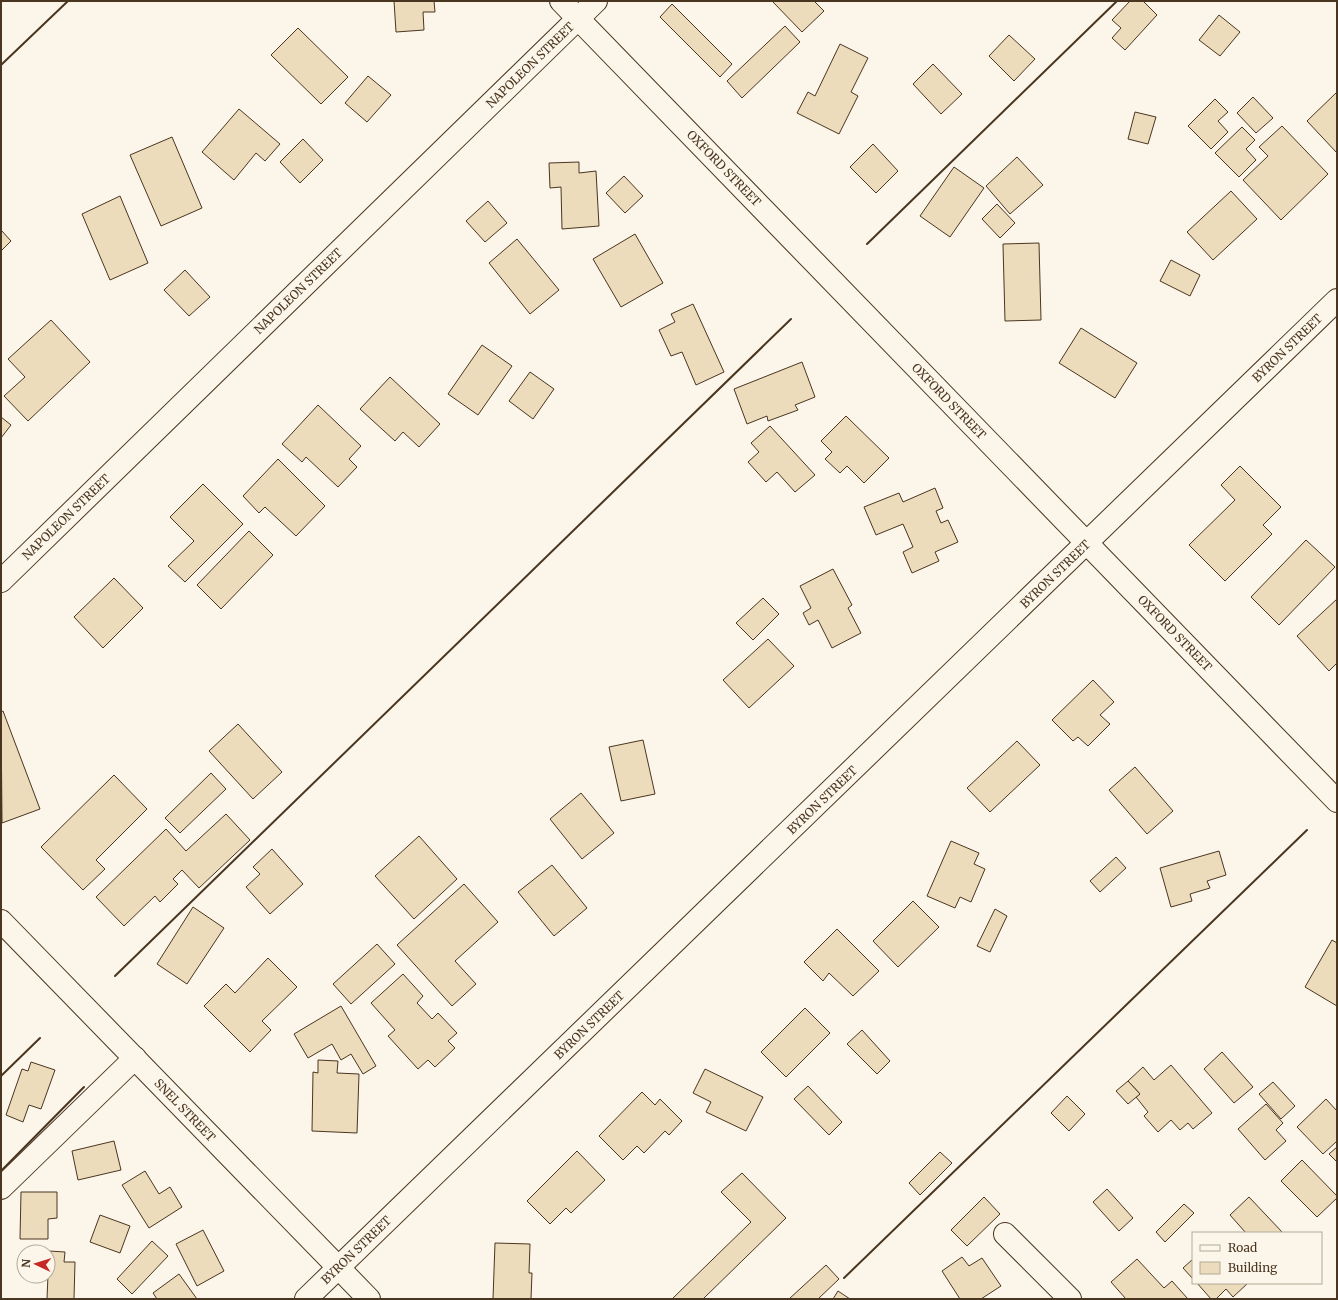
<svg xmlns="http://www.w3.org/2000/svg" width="1338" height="1300" font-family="Merriweather,serif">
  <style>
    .building { fill: #ecdcbc; stroke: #4a3520 }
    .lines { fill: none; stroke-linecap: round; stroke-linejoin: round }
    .minor-casing { stroke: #4a3520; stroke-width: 24 }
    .minor { stroke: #fbf6e9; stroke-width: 22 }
    .wall { stroke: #4a3520; stroke-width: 2 }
    .labels { text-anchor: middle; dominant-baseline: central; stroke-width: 3; stroke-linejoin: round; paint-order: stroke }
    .street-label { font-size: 12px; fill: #4a3520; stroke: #fbf6e9 }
  </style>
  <rect width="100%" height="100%" fill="#fbf6e9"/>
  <g class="building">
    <path d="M394,1H434L435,12H423L424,30L396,32Z"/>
    <path d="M772,1H814L824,11L802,32Z"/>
    <path d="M1130,1H1143L1157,15L1125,50L1112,38L1121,28L1112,20Z"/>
    <path d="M672,4L732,64L720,77L660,17Z"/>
    <path d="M1219,15L1240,32L1220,56L1199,40Z"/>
    <path d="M785,26L800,42L742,98L727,81Z"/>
    <path d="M298,28L348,77L321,104L271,55Z"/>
    <path d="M1009,35L1035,59L1014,81L989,56Z"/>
    <path d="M840,44L868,58L851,92L858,96L839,134L797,113L808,92L815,96Z"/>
    <path d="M933,64L962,94L941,114L913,84Z"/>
    <path d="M368,76L391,95L367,122L345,103Z"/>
    <path d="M1337,92V153L1307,121Z"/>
    <path d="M1253,97L1273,118L1256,133L1237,113Z"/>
    <path d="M1215,99L1228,112L1218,121L1228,132L1211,149L1188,126Z"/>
    <path d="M239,109L280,144L265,161L256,153L234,180L202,152Z"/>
    <path d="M1135,112L1156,117L1148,144L1128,139Z"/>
    <path d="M1282,126L1328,174L1281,220L1243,180L1268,156L1259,147Z"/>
    <path d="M1242,127L1255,140L1246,149L1256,160L1239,177L1215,153Z"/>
    <path d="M172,137L202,208L161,226L130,155Z"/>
    <path d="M303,139L323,160L300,183L280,162Z"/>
    <path d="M873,144L898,171L876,193L850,167Z"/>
    <path d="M1017,157L1043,185L1010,214L986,186Z"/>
    <path d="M579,162V173L596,171L599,226L562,229L561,187L550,188L549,163Z"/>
    <path d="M954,167L984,188L950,237L920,216Z"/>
    <path d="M624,176L643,196L625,213L606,193Z"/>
    <path d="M1231,191L1257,219L1213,260L1187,232Z"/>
    <path d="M120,196L148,263L110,280L82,214Z"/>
    <path d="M488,201L507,223L485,242L466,221Z"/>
    <path d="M997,204L1015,223L1000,238L982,219Z"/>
    <path d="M1,230L11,241L1,251Z"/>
    <path d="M635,234L663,283L621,307L593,259Z"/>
    <path d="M517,239L559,290L530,314L489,263Z"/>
    <path d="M1039,243L1041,320L1005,321L1003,244Z"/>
    <path d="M1171,260L1200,275L1190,296L1160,281Z"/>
    <path d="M185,270L210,297L189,316L164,290Z"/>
    <path d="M693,304L724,372L696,385L682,352L671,356L659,330L675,322L671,314Z"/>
    <path d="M51,320L90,362L28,421L4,396L25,377L8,359Z"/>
    <path d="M1081,328L1137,363L1115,398L1059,363Z"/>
    <path d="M482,345L512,366L478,415L448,394Z"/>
    <path d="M802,362L815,397L795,405L798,410L768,421L767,416L747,424L734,389Z"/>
    <path d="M530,372L554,389L533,419L509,401Z"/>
    <path d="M390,377L440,424L419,447L403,432L395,441L360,409Z"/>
    <path d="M318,405L361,446L349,459L357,467L338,487L306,457L302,462L282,444Z"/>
    <path d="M846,416L889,458L864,483L847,466L840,473L825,459L832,452L821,441Z"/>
    <path d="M1,417L11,425L1,438Z"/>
    <path d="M770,426L815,475L795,492L777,472L766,482L748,462L759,452L751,443Z"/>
    <path d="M278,459L325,506L296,536L265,507L259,513L243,496Z"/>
    <path d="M1240,466L1281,507L1263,525L1272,534L1225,581L1189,545L1235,500L1221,485Z"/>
    <path d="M203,484L243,524L185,582L168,566L194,541L170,517Z"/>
    <path d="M935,488L943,508L936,511L941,523L948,520L958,542L935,552L939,561L912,573L903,552L913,547L903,524L876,535L864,507L899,493L903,502Z"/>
    <path d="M249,531L273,555L221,609L197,585Z"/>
    <path d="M1306,540L1335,567L1279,625L1251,597Z"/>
    <path d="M833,569L852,605L848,608L861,633L832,648L818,620L809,625L803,613L811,608L800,586Z"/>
    <path d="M114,578L143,608L103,648L74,617Z"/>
    <path d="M763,598L779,614L753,640L736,623Z"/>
    <path d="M1337,599V663L1329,671L1297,636Z"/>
    <path d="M768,639L794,666L749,708L723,680Z"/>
    <path d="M1093,680L1114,702L1100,715L1110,724L1088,746L1078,737L1073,741L1052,720Z"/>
    <path d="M3,711L40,809L2,823L1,712Z"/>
    <path d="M238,724L282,772L253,799L209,751Z"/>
    <path d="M643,740L655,794L621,801L609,747Z"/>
    <path d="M1017,741L1040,765L990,812L967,788Z"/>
    <path d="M1135,767L1173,811L1147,834L1109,790Z"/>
    <path d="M211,773L226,789L180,833L165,818Z"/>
    <path d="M114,775L147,809L96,860L105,869L83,890L41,847Z"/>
    <path d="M581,793L614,833L582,859L550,819Z"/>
    <path d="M226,814L250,840L199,888L182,870L173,879L178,884L160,902L155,896L124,926L96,897L166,829L186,851Z"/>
    <path d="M419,836L457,879L414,919L375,876Z"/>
    <path d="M951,841L979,853L974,864L985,869L971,902L960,897L955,908L927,896Z"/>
    <path d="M272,849L303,884L270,914L246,887L260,874L253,867Z"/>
    <path d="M1219,851L1226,875L1207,881L1210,888L1190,894L1192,901L1171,907L1160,868Z"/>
    <path d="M1116,857L1126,868L1100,892L1090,881Z"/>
    <path d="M552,865L587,908L554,936L518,892Z"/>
    <path d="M464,884L498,922L455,961L476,984L452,1006L397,945Z"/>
    <path d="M913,901L939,927L898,967L873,941Z"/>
    <path d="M193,907L224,928L187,984L157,964Z"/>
    <path d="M995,909L1007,916L990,952L977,946Z"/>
    <path d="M837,929L879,971L853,996L829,973L823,981L804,962Z"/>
    <path d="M1332,940L1337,943V1006L1305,987Z"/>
    <path d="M377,944L395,964L351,1004L333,984Z"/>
    <path d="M268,958L297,987L262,1021L271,1030L250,1052L204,1006L226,984L235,993Z"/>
    <path d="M403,974L423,996L417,1003L432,1019L438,1013L457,1033L448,1041L455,1048L435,1067L428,1060L418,1069L388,1036L395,1030L371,1003Z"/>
    <path d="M341,1006L376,1066L363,1074L351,1054L341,1060L332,1044L308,1058L294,1034Z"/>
    <path d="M805,1008L830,1033L786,1077L761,1052Z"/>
    <path d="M862,1030L890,1061L877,1074L847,1044Z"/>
    <path d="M1222,1052L1253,1087L1234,1103L1204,1069Z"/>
    <path d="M318,1060L338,1061L337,1073L359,1074L357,1133L312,1131L313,1072L318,1073Z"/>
    <path d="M31,1062L55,1070L41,1109L29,1105L23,1122L6,1115L22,1069L28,1071Z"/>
    <path d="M1171,1065L1212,1113L1193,1129L1188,1123L1180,1130L1171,1120L1158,1132L1144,1116L1148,1112L1136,1097L1140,1094L1128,1081L1143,1067L1154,1080Z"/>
    <path d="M705,1069L763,1097L746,1131L706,1112L711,1102L693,1093Z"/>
    <path d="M1128,1081L1140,1094L1128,1104L1116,1091Z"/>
    <path d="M1273,1082L1295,1106L1281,1119L1259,1094Z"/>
    <path d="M808,1086L842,1122L829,1135L794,1099Z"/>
    <path d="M642,1092L655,1105L660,1099L682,1121L669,1135L665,1131L644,1153L637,1146L623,1160L599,1136Z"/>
    <path d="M1067,1096L1085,1114L1069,1131L1051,1113Z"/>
    <path d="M1326,1099L1337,1111V1141L1323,1154L1297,1127Z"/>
    <path d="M1266,1104L1283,1123L1276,1130L1286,1141L1265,1160L1238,1129Z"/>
    <path d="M114,1141L121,1170L78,1180L72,1151Z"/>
    <path d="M1337,1147V1162L1329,1154Z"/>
    <path d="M577,1151L605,1180L571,1213L566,1208L550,1224L527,1201Z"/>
    <path d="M940,1152L952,1163L920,1195L909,1183Z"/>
    <path d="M1302,1160L1337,1196V1198L1317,1217L1281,1181Z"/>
    <path d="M145,1171L159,1194L170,1187L182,1207L149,1228L122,1185Z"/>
    <path d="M742,1173L786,1218L703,1299H672L751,1222L721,1192Z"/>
    <path d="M1107,1189L1133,1218L1119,1231L1093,1202Z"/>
    <path d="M21,1192H57V1218L48,1219V1239H20Z"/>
    <path d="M984,1197L1000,1214L967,1246L951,1230Z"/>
    <path d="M1249,1197L1283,1233H1246L1230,1215Z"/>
    <path d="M1184,1204L1194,1213L1165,1242L1156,1232Z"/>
    <path d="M100,1215L130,1226L120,1253L90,1242Z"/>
    <path d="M203,1230L224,1271L197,1286L176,1244Z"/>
    <path d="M152,1241L168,1256L132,1294L117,1279Z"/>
    <path d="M495,1243L530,1244L529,1273H532L531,1299H493Z"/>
    <path d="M49,1251L65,1252L64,1262H75L74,1299H47Z"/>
    <path d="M962,1257L969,1266L982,1258L1001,1286L981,1299H960L942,1271Z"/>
    <path d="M1137,1259L1164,1288L1172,1281L1188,1299H1126L1111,1282Z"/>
    <path d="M1193,1259V1279L1183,1268Z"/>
    <path d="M826,1265L839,1279L818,1299H789Z"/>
    <path d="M179,1274L197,1299H157L153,1293Z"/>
    <path d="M1197,1283H1248L1233,1297L1226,1289L1216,1299H1211Z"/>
    <path d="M838,1291L850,1299H833Z"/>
  </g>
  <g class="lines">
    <g class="minor-casing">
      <g id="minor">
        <path d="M561,1L1337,801"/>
        <path d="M1,581L596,1"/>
        <path d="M1,921L369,1299"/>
        <path d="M1,1188L135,1058"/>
        <path d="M1005,1234L1070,1299"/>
        <path d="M306,1299L1337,300"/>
      </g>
    </g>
    <use href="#minor" class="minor"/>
    <g class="wall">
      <path d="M1,65L68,1"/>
      <path d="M867,244L1117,1"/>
      <path d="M115,976L791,319"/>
      <path d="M1,1076L40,1038"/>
      <path d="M1,1171L84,1087"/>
      <path d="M844,1278L1307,830"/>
    </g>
  </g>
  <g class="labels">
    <g class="street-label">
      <text transform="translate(530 65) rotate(-44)">NAPOLEON STREET</text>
      <text transform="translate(724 168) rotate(46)">OXFORD STREET</text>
      <text transform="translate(298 291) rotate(-44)">NAPOLEON STREET</text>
      <text transform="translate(1287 348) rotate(-44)">BYRON STREET</text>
      <text transform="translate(949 401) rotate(46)">OXFORD STREET</text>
      <text transform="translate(66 517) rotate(-44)">NAPOLEON STREET</text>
      <text transform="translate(1055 574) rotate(-44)">BYRON STREET</text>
      <text transform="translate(1175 633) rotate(46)">OXFORD STREET</text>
      <text transform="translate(822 800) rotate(-44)">BYRON STREET</text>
      <text transform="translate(589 1025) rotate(-44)">BYRON STREET</text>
      <text transform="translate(185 1110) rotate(46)">SNEL STREET</text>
      <text transform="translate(356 1250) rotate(-44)">BYRON STREET</text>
    </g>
  </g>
  <rect width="1338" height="1300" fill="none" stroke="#4a3520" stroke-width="4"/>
  <rect x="1192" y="1232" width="130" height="52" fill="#fbf6e9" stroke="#b4a999"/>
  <rect x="1200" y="1245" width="20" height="6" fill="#fbf6e9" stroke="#b4a999"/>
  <text x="1228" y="1252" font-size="12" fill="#4a3520">Road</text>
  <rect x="1200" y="1262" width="20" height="12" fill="#ecdcbc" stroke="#b4a999"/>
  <text x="1228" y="1272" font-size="12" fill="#4a3520">Building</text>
  <g transform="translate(36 1264) rotate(274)"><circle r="19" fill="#fbf6e9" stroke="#b4a999"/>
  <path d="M0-3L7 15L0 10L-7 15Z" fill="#c62828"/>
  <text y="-6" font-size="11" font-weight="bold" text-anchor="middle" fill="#4a3520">N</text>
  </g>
</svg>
